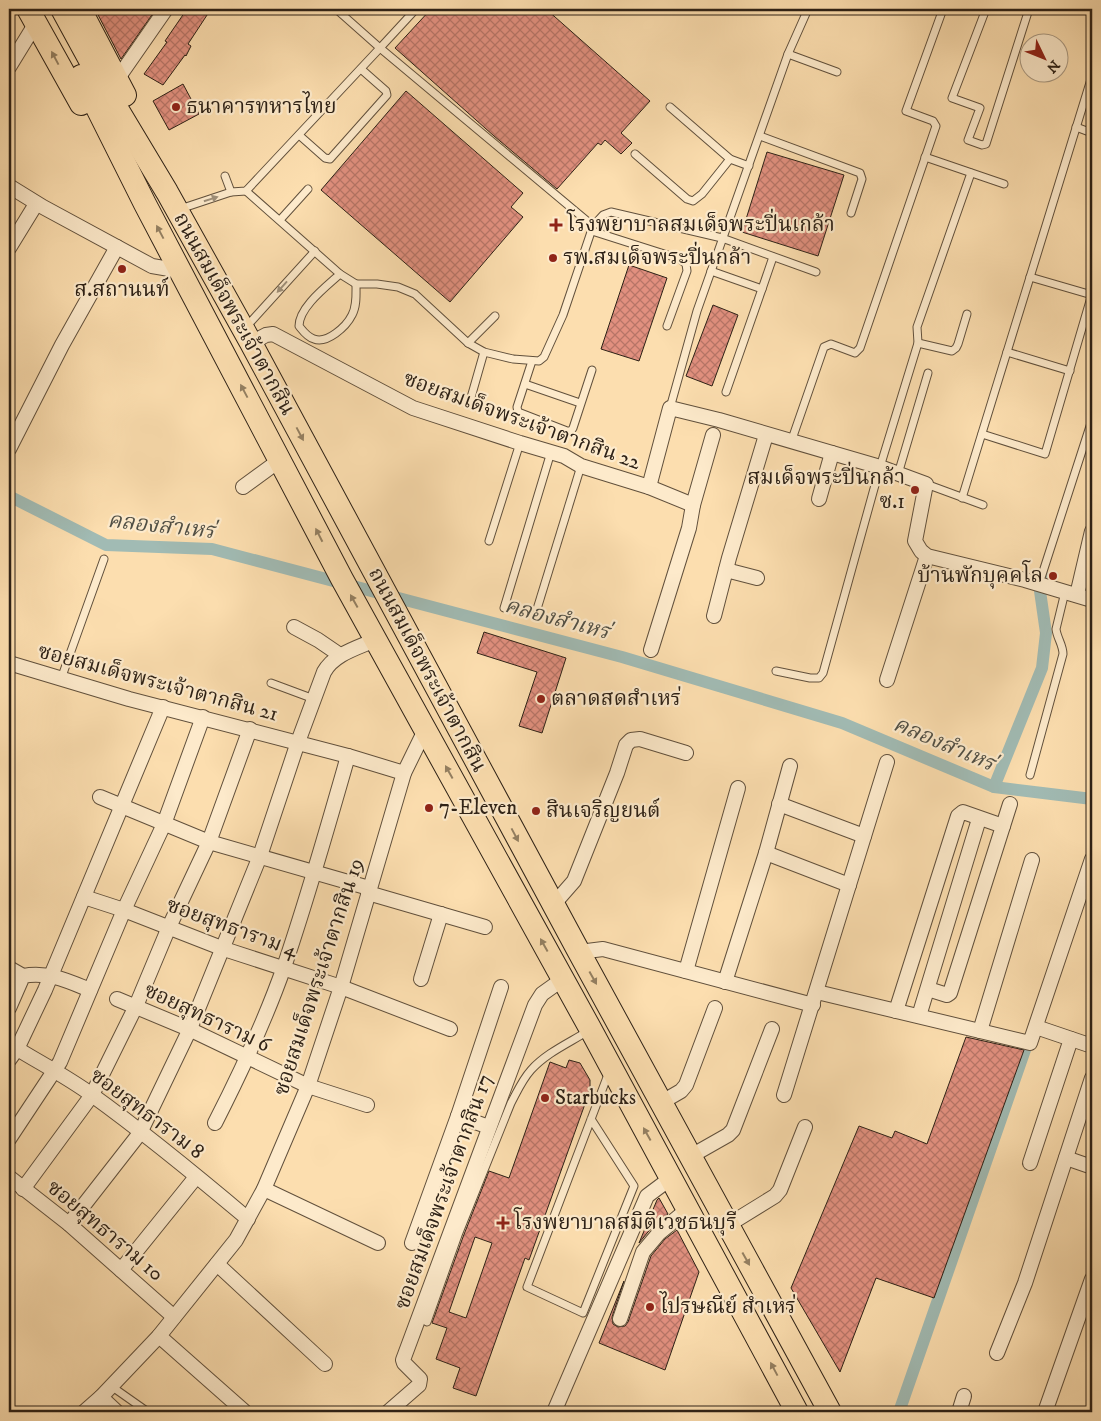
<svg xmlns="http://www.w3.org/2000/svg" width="1101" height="1421" font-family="'IM FELL DW Pica','Noto Serif Thai',serif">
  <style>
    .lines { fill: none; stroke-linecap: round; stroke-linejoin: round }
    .canal { stroke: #a1bbb4; stroke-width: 12 }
    .building { fill: url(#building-cross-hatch); stroke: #2d2116; fill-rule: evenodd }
    .lane-casing { stroke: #61503c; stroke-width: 9 }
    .street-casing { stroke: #61503c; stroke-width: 16 }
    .primary-casing { stroke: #2d2116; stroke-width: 24 }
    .lane { stroke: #fdeacb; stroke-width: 7 }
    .street { stroke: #fdeacb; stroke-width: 14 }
    .primary { stroke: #fcdeaf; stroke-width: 22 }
    .oneway { fill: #948062 }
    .oneway2 { fill: #9f907a }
    .poi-dot { fill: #8f2418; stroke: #fdeacb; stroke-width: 2 }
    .labels { text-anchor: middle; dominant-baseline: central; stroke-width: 4.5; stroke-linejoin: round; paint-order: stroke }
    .poi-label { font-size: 21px; fill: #2d2116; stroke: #fdeacb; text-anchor: start }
    .street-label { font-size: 21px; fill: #2d2116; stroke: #fdeacb }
    .water-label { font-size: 22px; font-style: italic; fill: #504f45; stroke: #fdeacb }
  </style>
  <defs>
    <pattern id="building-cross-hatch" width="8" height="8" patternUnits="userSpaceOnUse" patternTransform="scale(1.25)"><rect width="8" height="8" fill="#e1907f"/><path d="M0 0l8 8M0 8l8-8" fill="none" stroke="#b77567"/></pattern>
  </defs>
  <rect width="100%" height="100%" fill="#fcdeaf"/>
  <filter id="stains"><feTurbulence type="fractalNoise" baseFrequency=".004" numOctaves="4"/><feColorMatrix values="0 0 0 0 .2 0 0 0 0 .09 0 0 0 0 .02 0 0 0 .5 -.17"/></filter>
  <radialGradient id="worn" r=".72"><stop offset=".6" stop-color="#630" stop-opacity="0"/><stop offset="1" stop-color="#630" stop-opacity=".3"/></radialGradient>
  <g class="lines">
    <g class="canal">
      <path d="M9,496L106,545L212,549L622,657L842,723L994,787L1092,799"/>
      <path d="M994,787L1042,668L1046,633L1039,584L1042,575"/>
      <path d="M899,1412L1026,1047"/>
    </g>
  </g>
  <g class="building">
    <path d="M95,9H156L121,59Z"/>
    <path d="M187,9H211L188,44L191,46L186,56L185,55L163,85L144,74L167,42L165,41Z"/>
    <path d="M431,9H546L650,101L621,133L632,143L621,154L605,140L601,145L598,143L557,189L494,136L395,48Z"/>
    <path d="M183,84L199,114L169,130L153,101Z"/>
    <path d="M406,91L523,193L511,207L523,217L450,302L321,190Z"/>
    <path d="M767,152L844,175L818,256L742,232Z"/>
    <path d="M629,265L667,278L639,361L601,349Z"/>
    <path d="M713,305L738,315L712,386L686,376Z"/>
    <path d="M484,632L566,658L542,733L519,726L537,672L477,653Z"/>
    <path d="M966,1037L1024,1050L934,1298L876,1278L840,1372L791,1288L859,1126L892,1138L895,1131L927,1144Z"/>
    <path d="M569,1060L580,1063L590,1080V1090L529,1260L525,1258L476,1396L453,1388L460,1368L436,1359L447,1328L432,1323L463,1237L489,1171L509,1178L550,1062L566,1068ZM475,1237L492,1243L466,1318L449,1312Z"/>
    <path d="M659,1198L668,1214L652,1227L639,1243L657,1200Z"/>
    <path d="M677,1230L699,1272L665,1370L599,1343L624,1281L612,1317L613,1324L618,1327L625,1326L628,1322L651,1256L665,1239Z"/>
  </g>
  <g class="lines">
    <g class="lane-casing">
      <g id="lane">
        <path d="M416,9L380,48L593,226"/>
        <path d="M986,9L952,98L980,108L968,140L982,145L986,144L1029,9"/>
        <path d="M788,54L837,72"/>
        <path d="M670,107L730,159L749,166"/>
        <path d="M1076,127L1092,133"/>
        <path d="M299,135L325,158L330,159L387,95L386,91L361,69"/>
        <path d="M760,136L860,173L862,179L851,213"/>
        <path d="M635,154L687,199L693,201L702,194L730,159"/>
        <path d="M925,157L1004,184"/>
        <path d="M225,176L231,192"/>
        <path d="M246,191L340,274L356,284H377L398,287L415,294L468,343L484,352L513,359L539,361L544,357L563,315L593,226L603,215L611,212L722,238L816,272"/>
        <path d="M180,209L231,192L246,191L380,48L336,9"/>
        <path d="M280,220L308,189"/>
        <path d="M592,231L680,259L686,264L687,271L667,326"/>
        <path d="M711,271L762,289L773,257"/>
        <path d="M340,274C327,286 299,307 299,326C303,331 307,337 314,339C327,344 346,327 352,315C357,306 356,294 356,284"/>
        <path d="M1030,277L1092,295"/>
        <path d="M246,327L315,251"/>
        <path d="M468,343L495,316"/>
        <path d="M918,343L952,351L956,348L958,344L967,314"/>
        <path d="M1007,352L1070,371"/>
        <path d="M532,361L517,407L518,412L567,431H571L573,428L592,370"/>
        <path d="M525,384L580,403"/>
        <path d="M726,392L762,289"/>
        <path d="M470,401L484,352"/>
        <path d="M670,408L697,311L788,54L808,9"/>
        <path d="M982,434L1045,454L1092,294"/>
        <path d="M791,442L824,347L831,344L855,353L860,348L936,126L933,121L906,111L943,9"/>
        <path d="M898,474L928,373"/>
        <path d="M926,484L983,505"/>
        <path d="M962,498L1092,76"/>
        <path d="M489,541L520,443"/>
        <path d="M1039,584L1092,420"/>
        <path d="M504,608L551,452"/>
        <path d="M537,609L581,466"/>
        <path d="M776,671L810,678H819L823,673L880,467L918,343L917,327L971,173"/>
        <path d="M61,679L104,559"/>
        <path d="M271,683L314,699"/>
        <path d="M1030,775L1063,654C1063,645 1057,638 1056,629L1065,592"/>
        <path d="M591,1119L634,1186L583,1313L527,1287L609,1072"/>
        <path d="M427,1322L458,1235L511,1103C517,1092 522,1080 531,1070C546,1053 569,1043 588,1031"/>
        <path d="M111,1386L148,1412"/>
      </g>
    </g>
    <g class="street-casing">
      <g id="street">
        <path d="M9,67L36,23"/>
        <path d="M118,78L166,9"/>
        <path d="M9,186L43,207L152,266L181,271"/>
        <path d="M9,248L36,204"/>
        <path d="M251,343L266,335L273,334L413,408L520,443L564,456L581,466L649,487L693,505"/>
        <path d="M9,449L62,345L117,247"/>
        <path d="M243,487L280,460"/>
        <path d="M649,487L670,408L719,420L880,467L926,484L915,541L921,551L927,556L1025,580L1092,600"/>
        <path d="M819,499L832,453"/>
        <path d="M726,570L757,578"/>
        <path d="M1077,595L1092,531"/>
        <path d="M714,616L729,558L766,435"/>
        <path d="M294,627L318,640L340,655"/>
        <path d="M651,650L689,528L693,505L713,435"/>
        <path d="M9,663L129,699L348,756L404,773"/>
        <path d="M887,680L927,556"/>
        <path d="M100,797L209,842L369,888"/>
        <path d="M779,804L864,836"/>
        <path d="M766,853L849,885"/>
        <path d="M368,893L485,927"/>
        <path d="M84,897L124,910L224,949L341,987L450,1029"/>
        <path d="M553,905L574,881L617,773L626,745L631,740L640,739L686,753"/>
        <path d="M579,952L603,949L813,1005"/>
        <path d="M9,968L23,976"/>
        <path d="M686,971L738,788"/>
        <path d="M421,979L441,914"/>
        <path d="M725,982L766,853L790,766"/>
        <path d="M928,989L947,995L950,993L1010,804"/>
        <path d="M817,992L1030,1043L1092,859"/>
        <path d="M117,999L189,1029L308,1086L367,1105"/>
        <path d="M9,1008L23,976C47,971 68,981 90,990"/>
        <path d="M896,1011L958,816L963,812L1003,826"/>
        <path d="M919,1016L979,819"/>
        <path d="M1036,1027L1092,1046"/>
        <path d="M980,1031L1032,860"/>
        <path d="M11,1045C38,1062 66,1076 92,1095C146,1134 197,1176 248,1219"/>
        <path d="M9,1060L17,1049L45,990L163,707"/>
        <path d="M784,1095L887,762"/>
        <path d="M662,1102L681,1091L686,1085L715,1008"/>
        <path d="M458,1116L489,1127"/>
        <path d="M215,1123C241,1072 265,1021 284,967C308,897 328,826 348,756"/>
        <path d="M9,1139L60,1062L124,910L164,824L203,717"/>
        <path d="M691,1156L728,1135L733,1130L772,1029"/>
        <path d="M1066,1158L1092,1167"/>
        <path d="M1030,1163L1071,1039"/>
        <path d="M9,1177L69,1224L174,1317"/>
        <path d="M23,1189L92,1095L136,1006L169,927L209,842L250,729"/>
        <path d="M264,1189L378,1243"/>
        <path d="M69,1224L140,1133L189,1031L260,856L298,742L324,672C334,654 357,648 375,640"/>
        <path d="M728,1225L775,1196L780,1190L805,1127"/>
        <path d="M412,1243L458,1116L501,987"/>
        <path d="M217,1264L325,1364"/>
        <path d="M121,1270L196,1177"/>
        <path d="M620,1319L643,1252L659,1233L688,1209"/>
        <path d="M159,1336L245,1412"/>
        <path d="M997,1353L1025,1283L1092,1078"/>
        <path d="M101,1397L117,1412"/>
        <path d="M84,1412L101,1397L159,1336L236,1240L264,1189L308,1086L341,987L404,773L425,730"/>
        <path d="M388,1412L419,1385L420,1379L404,1363L403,1360L535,1005L542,994L563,979"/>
        <path d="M554,1412L647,1196L671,1178"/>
        <path d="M959,1412L964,1396"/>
        <path d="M1045,1412L1092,1279"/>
      </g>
    </g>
    <g class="primary-casing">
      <g id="primary">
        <path d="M28,9L81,104"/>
        <path d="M62,9L110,97L167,192L251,343L579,952L830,1412"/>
        <path d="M80,9L125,95"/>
        <path d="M81,76L145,204L342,579L591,1030L797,1412"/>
      </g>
    </g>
    <use href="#lane" class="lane"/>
    <use href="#street" class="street"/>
    <use href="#primary" class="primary"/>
  </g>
  <defs><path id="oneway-solid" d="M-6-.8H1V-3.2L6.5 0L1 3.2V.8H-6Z" transform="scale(1.25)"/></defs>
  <g class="oneway">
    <use href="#oneway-solid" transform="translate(55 58) rotate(-118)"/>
    <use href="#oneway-solid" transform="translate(160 232) rotate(-118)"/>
    <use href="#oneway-solid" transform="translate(244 391) rotate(-118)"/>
    <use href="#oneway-solid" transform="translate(300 434) rotate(62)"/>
    <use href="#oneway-solid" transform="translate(319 535) rotate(-117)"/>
    <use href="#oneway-solid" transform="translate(354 601) rotate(-119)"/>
    <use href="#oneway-solid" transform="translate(449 772) rotate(-119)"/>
    <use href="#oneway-solid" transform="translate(515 835) rotate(62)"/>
    <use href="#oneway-solid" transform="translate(544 945) rotate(-119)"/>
    <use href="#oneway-solid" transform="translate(593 978) rotate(61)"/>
    <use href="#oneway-solid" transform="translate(647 1134) rotate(-119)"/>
    <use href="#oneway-solid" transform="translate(746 1259) rotate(61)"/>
    <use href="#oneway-solid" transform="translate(774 1369) rotate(-118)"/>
  </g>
  <g class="oneway2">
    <use href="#oneway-solid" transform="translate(211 199) rotate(-18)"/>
    <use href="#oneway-solid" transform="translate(282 287) rotate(132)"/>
  </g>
  <g class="poi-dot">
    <circle cx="176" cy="107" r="5"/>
    <path d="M553.5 217.5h5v5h5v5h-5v5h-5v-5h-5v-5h5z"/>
    <circle cx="553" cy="258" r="5"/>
    <circle cx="122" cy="269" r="5"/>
    <circle cx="915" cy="490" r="5"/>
    <circle cx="1053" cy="576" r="5"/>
    <circle cx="541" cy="699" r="5"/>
    <circle cx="429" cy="808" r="5"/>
    <circle cx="536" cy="811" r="5"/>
    <circle cx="545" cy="1098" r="5"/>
    <path d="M500.5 1215.5h5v5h5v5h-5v5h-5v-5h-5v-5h5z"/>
    <circle cx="650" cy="1307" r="5"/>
  </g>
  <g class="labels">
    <g class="poi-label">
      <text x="186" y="107">ธนาคารทหารไทย</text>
      <text x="567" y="225">โรงพยาบาลสมเด็จพระปิ่นเกล้า</text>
      <text x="563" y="258">รพ.สมเด็จพระปิ่นกล้า</text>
      <text x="122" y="290" text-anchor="middle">ส.สถานนท์</text>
      <text x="905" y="478" text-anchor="end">สมเด็จพระปิ่นกล้า<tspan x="905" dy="24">ซ.1</tspan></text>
      <text x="1043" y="576" text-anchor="end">บ้านพักบุคคโล</text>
      <text x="551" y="699">ตลาดสดสำเหร่</text>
      <text x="439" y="808">7-Eleven</text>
      <text x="546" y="811">สินเจริญยนต์</text>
      <text x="555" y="1098">Starbucks</text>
      <text x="514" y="1223">โรงพยาบาลสมิติเวชธนบุรี</text>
      <text x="660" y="1307">ไปรษณีย์ สำเหร่</text>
    </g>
    <g class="street-label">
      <text transform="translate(234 314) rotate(61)">ถนนสมเด็จพระเจ้าตากสิน</text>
      <text transform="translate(522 421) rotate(20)">ซอยสมเด็จพระเจ้าตากสิน 22</text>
      <text transform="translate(427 670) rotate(62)">ถนนสมเด็จพระเจ้าตากสิน</text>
      <text transform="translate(158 683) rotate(15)">ซอยสมเด็จพระเจ้าตากสิน 21</text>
      <text transform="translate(232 928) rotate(20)">ซอยสุทธาราม 4</text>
      <text transform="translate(319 977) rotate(-72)">ซอยสมเด็จพระเจ้าตากสิน 19</text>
      <text transform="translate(207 1018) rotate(25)">ซอยสุทธาราม 6</text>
      <text transform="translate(147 1114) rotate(37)">ซอยสุทธาราม 8</text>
      <text transform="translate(444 1192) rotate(-70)">ซอยสมเด็จพระเจ้าตากสิน 17</text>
      <text transform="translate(105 1231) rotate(40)">ซอยสุทธาราม 10</text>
    </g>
    <g class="water-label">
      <text transform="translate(161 526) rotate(6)">คลองสำเหร่</text>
      <text transform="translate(557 619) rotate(15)">คลองสำเหร่</text>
      <text transform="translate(944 744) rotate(23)">คลองสำเหร่</text>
    </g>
  </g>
  <rect width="1101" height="1421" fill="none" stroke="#fcdeaf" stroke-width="30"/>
  <rect x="10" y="10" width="1081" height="1401" fill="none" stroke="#2d2116" stroke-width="2.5"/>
  <rect x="15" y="15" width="1071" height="1391" fill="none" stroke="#2d2116"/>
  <g transform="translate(1044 58) rotate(133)"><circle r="24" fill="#fdeacb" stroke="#aa9a83"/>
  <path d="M0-4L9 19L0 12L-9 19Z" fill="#8f2418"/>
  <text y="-8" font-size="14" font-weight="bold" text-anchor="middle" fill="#2d2116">N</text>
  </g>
  <rect width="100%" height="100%" filter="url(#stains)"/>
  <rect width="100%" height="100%" fill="url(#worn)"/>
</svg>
